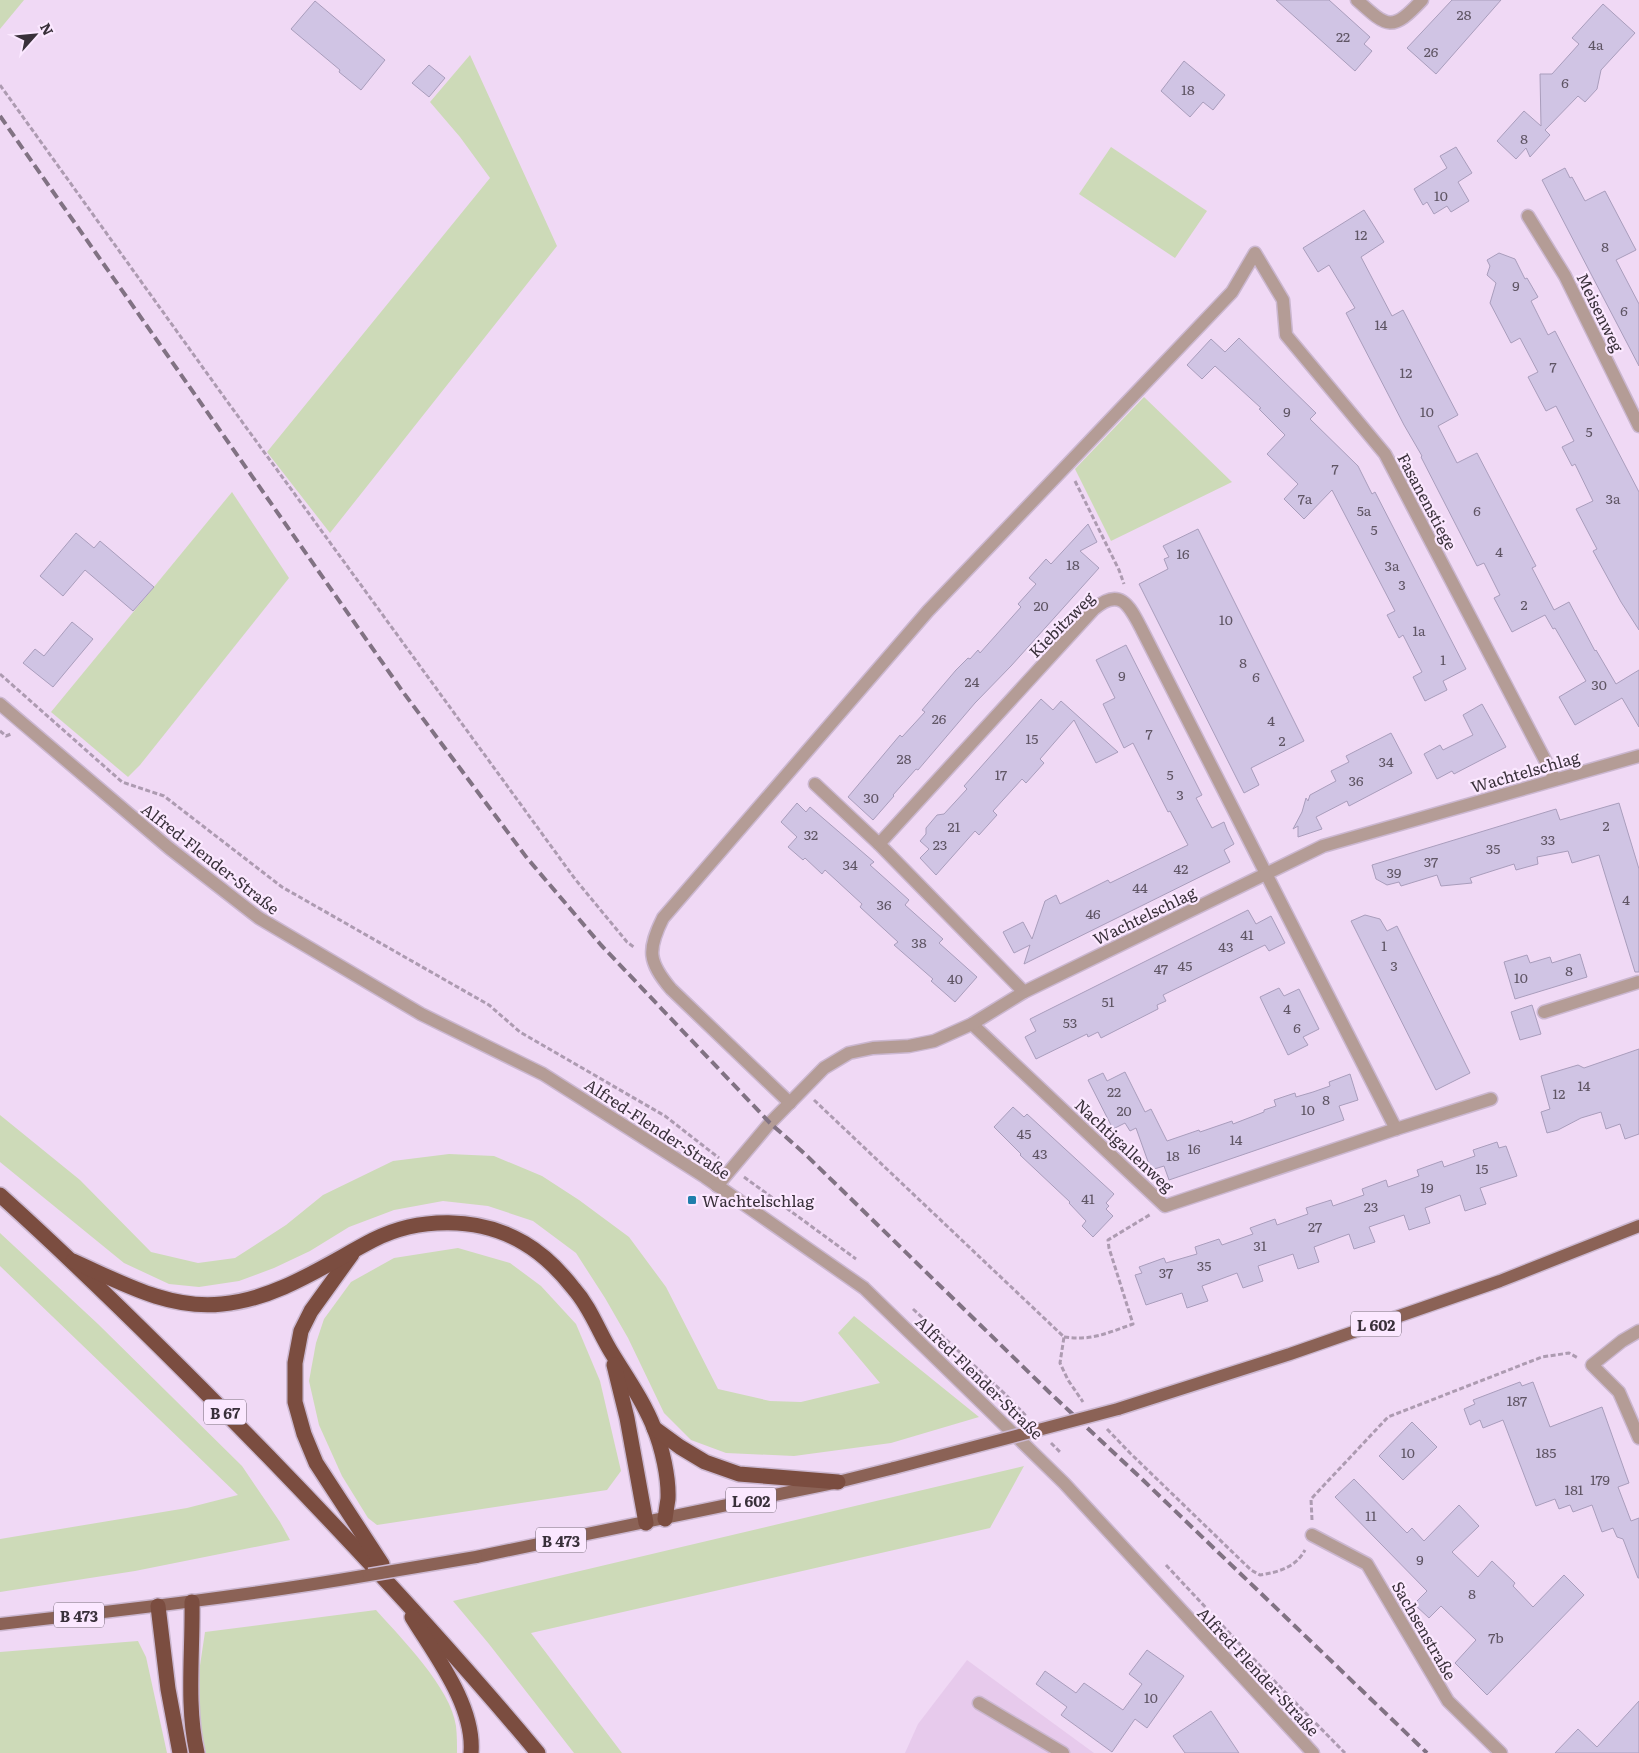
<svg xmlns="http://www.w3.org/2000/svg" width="1639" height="1753" font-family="Literata,serif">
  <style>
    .built { fill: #e7caec }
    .green { fill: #cddab8 }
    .building { fill: #d0c4e4; stroke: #a99dbc }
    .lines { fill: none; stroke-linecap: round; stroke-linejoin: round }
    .minor-casing { stroke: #cbb7d0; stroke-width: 15 }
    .major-casing { stroke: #cbb7d0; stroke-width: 15 }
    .highway-casing { stroke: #cbb7d0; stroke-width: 18 }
    .path { stroke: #ad9bb1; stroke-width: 3; stroke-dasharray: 5 2.5; stroke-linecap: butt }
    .minor { stroke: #b49c96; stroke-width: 12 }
    .major { stroke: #8b6256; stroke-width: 12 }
    .highway { stroke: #7b4d40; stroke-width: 15 }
    .rail { stroke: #817283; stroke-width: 4; stroke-dasharray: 10 5; stroke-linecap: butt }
    .major-bridge-casing { stroke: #cbb7d0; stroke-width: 15; stroke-linecap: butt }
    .major-bridge { stroke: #8b6256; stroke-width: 12 }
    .poi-dot { fill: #1f7eab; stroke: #fbe8ff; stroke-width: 2 }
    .labels { text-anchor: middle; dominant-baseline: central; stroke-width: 4.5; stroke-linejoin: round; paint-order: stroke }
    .number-label { font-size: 14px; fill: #5f5564 }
    .shield { fill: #fbe8ff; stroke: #736775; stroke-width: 1 }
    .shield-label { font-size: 15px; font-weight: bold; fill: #39303a }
    .street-label { font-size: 16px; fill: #39303a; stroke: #fbe8ff }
    .poi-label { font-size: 16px; fill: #39303a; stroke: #fbe8ff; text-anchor: start }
  </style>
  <rect width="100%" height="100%" fill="#f0d9f5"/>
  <path class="built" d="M967,1660L1094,1753H905L918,1724Z"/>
  <g class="green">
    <path d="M0,0H24L0,29Z"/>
    <path d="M470,55L557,246L330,533L267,452L490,178L460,137L430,102Z"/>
    <path d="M1111,147L1207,211L1175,258L1079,194Z"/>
    <path d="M1144,397L1232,482L1111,541L1075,469Z"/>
    <path d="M232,492L289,578L140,765L128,777L51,712Z"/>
    <path d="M0,1115L80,1180L151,1252L198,1263L235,1258L286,1225L323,1195L393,1161L449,1154L494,1156L542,1176L579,1200L629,1237L666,1287L718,1389L770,1401L801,1402L880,1383L838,1333L854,1316L979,1417L891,1443L794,1456L726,1453L691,1440L664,1413L628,1338L605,1298L576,1253L533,1221L488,1206L443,1201L394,1210L349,1227L310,1251L274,1268L239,1281L199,1287L169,1284L124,1263L0,1162Z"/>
    <path d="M0,1233L98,1324L242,1466L280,1522L290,1540L135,1571L0,1592V1539L187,1508L238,1495L0,1266Z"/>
    <path d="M458,1248L510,1263L541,1286L576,1324L600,1381L621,1471L607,1490L377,1525L368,1518L342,1476L319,1425L309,1381L316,1343L324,1319L351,1282L394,1258Z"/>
    <path d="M1024,1466L990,1528L531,1633L622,1753H574L489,1644L453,1601Z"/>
    <path d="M376,1610C401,1638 451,1688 456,1726C457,1735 457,1744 457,1753H206L200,1728L199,1672L205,1632Z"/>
    <path d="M138,1641L146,1657L167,1753H0V1652Z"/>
  </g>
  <g class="building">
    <path d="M1276,0H1329L1370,37L1364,44L1372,51L1355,71Z"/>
    <path d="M1452,0H1501L1436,74L1407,48Z"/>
    <path d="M315,1L385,60L361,90L339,72L340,70L291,29Z"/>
    <path d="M1603,4L1635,33L1601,70L1597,89L1585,102L1578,96L1545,130L1550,135L1530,157L1526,148L1516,159L1497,141L1524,111L1541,126L1540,74H1552L1579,44L1572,38Z"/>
    <path d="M1184,61L1225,95L1213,110L1203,102L1190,117L1161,91Z"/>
    <path d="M429,65L445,78L429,97L412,83Z"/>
    <path d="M1456,147L1472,173L1458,182L1469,201L1451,212L1447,206L1434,214L1427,202L1423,205L1414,189L1447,168L1440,156Z"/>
    <path d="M1565,168L1570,178L1572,177L1585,201L1605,191L1636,250L1616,260L1639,304V366L1542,180Z"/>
    <path d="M1364,210L1384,242L1361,257L1392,316L1403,310L1458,415L1438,426L1457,463L1477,453L1536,566L1532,568L1554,610L1569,602L1595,651L1596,650L1616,684L1639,670V727L1622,698L1575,725L1559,697L1586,681L1555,628L1553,629L1545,615L1512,632L1494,598L1500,595L1484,563L1477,566L1421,457L1422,456L1404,425L1346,313L1355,308L1329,265L1318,272L1303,248Z"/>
    <path d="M1499,253L1515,259L1525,279L1527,278L1538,297L1531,301L1548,335L1555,331L1639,492V630L1621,602L1593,551L1597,549L1576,509L1593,501L1575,464L1572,466L1562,447L1574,441L1556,406L1546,411L1528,377L1538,372L1520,338L1511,343L1490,303L1496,283L1487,275L1490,266L1487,260Z"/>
    <path d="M1239,338L1316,413L1310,419L1358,466L1372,494L1375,492L1466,669L1443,681L1447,690L1425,701L1413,677L1422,672L1403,635L1399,638L1387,615L1395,611L1332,490L1304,519L1284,499L1298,484L1267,454L1285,435L1259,409L1261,408L1215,366L1202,379L1187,365L1211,339L1225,352Z"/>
    <path d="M1088,524L1097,542L1080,551L1099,568L1011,666L975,703L918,770L916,769L893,795L894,796L873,820L848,797L900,735L902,737L925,712L922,710L956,670L968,658L970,659L978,650L980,653L1021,607L1018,604L1036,584L1029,578L1046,559L1051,564Z"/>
    <path d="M1198,529L1304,741L1251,768L1259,785L1244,793L1139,584L1168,569L1164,559L1169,557L1163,546Z"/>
    <path d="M76,533L94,548L100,541L154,587L133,611L85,570L63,596L40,576Z"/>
    <path d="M72,622L93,639L53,687L23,663L35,649L44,656Z"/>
    <path d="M1126,645L1202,795L1196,798L1212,828L1224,822L1227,830L1234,844L1224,850L1230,862L1024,964L1030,945L1014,953L1003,932L1023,922L1032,939L1045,901L1056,895L1060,904L1108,880L1110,883L1188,845L1170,811L1168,812L1133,743L1124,748L1103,704L1115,698L1096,660Z"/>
    <path d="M1041,699L1053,710L1061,701L1118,752L1096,763L1074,720L1040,759L1044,763L1026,783L1022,779L993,811L997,815L979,835L975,831L936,875L920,858L929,849L920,841L926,834V828L937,815L944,814L967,789L964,786Z"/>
    <path d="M1482,704L1506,747L1454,774L1452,771L1437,779L1424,754L1440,745L1443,750L1473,735L1463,715Z"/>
    <path d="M1391,733L1412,773L1349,806L1347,801L1316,817L1322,829L1298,837V826L1293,829L1302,812L1306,798L1308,801L1310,795L1336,781L1331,771L1349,762L1346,756Z"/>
    <path d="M797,803L806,812L810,807L874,862L870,865L909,900L905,905L943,939L939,943L977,977L955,1002L931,981L933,979L894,945L898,942L860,907L862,904L825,870L822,874L805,858L803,860L788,847L797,837L781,822Z"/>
    <path d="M1619,803L1639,869V972H1635L1599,855L1572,863L1568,851L1537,857L1538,864L1516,870L1514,864L1470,878L1472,883L1441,886L1437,875L1401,886L1399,882L1387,885L1376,879L1372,865L1556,809L1560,820Z"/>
    <path d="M1248,910L1256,924L1271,916L1285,943L1269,951L1265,945L1163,995L1166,1001L1157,1005L1158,1009L1101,1038L1098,1032L1088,1037L1087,1034L1036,1059L1025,1037L1036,1031L1030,1019Z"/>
    <path d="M1365,915L1380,919L1387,931L1397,926L1470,1073L1436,1090L1351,921Z"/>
    <path d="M1580,954L1587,977L1515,999L1504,962L1527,955L1530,963L1550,957L1552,963Z"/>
    <path d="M1279,988L1284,996L1299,989L1319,1029L1303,1037L1308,1045L1288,1055L1260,997Z"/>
    <path d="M1532,1005L1541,1034L1520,1040L1511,1012Z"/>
    <path d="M1639,1049V1134L1625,1139L1620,1124L1606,1129L1601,1112L1581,1118L1558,1130L1547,1133L1541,1112L1550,1109L1541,1076L1578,1065L1584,1068Z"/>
    <path d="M1125,1072L1145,1112L1151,1109L1167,1141L1199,1130L1200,1132L1232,1121L1233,1124L1264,1112V1110L1276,1106L1274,1100L1295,1093L1296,1097L1313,1092L1330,1086L1329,1082L1350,1074L1358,1100L1339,1106L1344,1120L1169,1180L1164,1166L1151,1170L1136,1128L1130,1131L1125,1123L1113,1129L1088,1080L1103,1073L1107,1081Z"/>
    <path d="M1013,1107L1024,1117L1027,1114L1114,1194L1106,1203L1109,1206L1106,1209L1113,1216L1093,1237L1082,1226L1086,1221L1069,1203L1070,1202L1020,1155L1021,1154L994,1127Z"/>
    <path d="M1497,1142L1499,1148L1506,1146L1517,1176L1480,1188L1486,1204L1465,1211L1460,1195L1425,1208L1430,1223L1409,1230L1404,1215L1369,1227L1375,1242L1354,1249L1349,1234L1314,1247L1319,1262L1298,1269L1293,1254L1258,1266L1263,1281L1243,1288L1237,1273L1202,1286L1208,1301L1187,1308L1182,1293L1146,1305L1135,1275L1142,1273L1139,1267L1164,1258L1166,1263L1197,1254L1195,1247L1219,1239L1222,1245L1253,1234L1250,1228L1275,1219L1277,1225L1308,1214L1306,1208L1331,1200L1333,1206L1364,1195L1362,1189L1386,1180L1388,1187L1419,1176L1417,1170L1442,1161L1444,1167L1475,1156L1473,1150Z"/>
    <path d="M1520,1382L1522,1386L1533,1382L1550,1427L1602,1407L1629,1483L1618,1487L1631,1521L1639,1518V1578H1638L1623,1539L1617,1537L1613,1528L1602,1532L1592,1505L1573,1512L1570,1505L1559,1509L1555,1499L1536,1506L1503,1420L1483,1428L1480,1420L1470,1425L1464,1409L1475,1404L1473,1400Z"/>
    <path d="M1412,1422L1437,1447L1403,1480L1379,1456Z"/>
    <path d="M1354,1479L1407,1533L1412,1528L1424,1541L1459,1505L1479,1526L1452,1552L1478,1577L1492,1561L1515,1583L1513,1586L1533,1607L1564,1575L1584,1595L1487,1695L1455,1663L1476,1640L1441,1606L1429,1618L1414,1604L1427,1591L1335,1497Z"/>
    <path d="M1147,1650L1184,1676L1147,1728L1135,1719L1112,1752L1061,1715L1067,1707L1036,1684L1045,1671L1076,1693L1084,1683L1123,1710L1142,1684L1129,1674Z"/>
    <path d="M1639,1701V1753H1555L1578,1729L1597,1747Z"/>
    <path d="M1211,1711L1239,1753H1185L1173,1736Z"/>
  </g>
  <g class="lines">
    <g class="minor-casing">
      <g id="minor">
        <path d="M1357,0C1388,28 1392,32 1422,0"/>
        <path d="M1528,216L1565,276L1639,426"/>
        <path d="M0,704L169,848L259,918L421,1014L543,1074L705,1177L864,1288L1064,1483L1313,1753"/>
        <path d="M815,784L879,844L1024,992"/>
        <path d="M879,844L1094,609C1121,586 1130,607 1142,630L1396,1129"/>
        <path d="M1544,1012L1639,982"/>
        <path d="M972,1024L1165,1206L1396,1129L1491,1099"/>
        <path d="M790,1103L671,989C648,962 647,950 663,918L928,611L1232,292L1255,253L1283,300L1286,335L1385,454L1555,779"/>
        <path d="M717,1186L770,1123L824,1068L849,1053L873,1048L909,1046L934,1041L972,1024L1024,992L1323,846L1639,756"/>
        <path d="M1639,1331L1622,1341L1592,1365L1619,1392L1639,1438"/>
        <path d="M1312,1535L1367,1564L1448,1701L1501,1753"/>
        <path d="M979,1703L1063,1753"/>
      </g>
    </g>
    <g class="major-casing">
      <g id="major">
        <path d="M1118,1409L1290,1354L1500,1281L1639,1226"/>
        <path d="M476,1557L838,1482L894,1468"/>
        <path d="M0,1624C124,1610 247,1596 369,1575"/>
      </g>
    </g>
    <g class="highway-casing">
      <g id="highway">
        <path d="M0,1195C93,1279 181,1367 268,1456C361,1552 452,1650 538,1753"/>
        <path d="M352,1254L311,1311L301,1331L295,1363V1402L304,1434L316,1463L382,1564"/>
        <path d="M73,1261C120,1282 169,1310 222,1304C277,1299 325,1265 373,1240C418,1217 479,1216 524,1243C543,1254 560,1271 574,1289C591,1308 599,1333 613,1355C627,1378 644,1402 654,1428C662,1447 669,1478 668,1499C667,1505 666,1512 665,1519"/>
        <path d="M614,1365L627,1418L646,1523"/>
        <path d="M654,1428L680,1447L705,1462L739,1474L838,1482"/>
        <path d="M192,1602C193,1651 186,1705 197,1753"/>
        <path d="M158,1606L168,1689L180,1753"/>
        <path d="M412,1617C435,1655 475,1706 471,1753"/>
      </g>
    </g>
    <g class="path">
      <path d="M0,85L224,397L575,879L627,942L635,948"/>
      <path d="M1075,481L1119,570L1124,584"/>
      <path d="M0,674L122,782L164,796L282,887L489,1005L520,1032L665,1116L719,1158"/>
      <path d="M0,731L6,736L11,734"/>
      <path d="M814,1100L1064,1337L1060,1363L1068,1380L1083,1402"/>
      <path d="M744,1177L856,1259"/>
      <path d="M913,1309L1006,1395L1027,1417"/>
      <path d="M1064,1337C1092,1341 1107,1333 1133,1324L1109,1248L1108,1240L1151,1214"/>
      <path d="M1107,1429L1130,1453L1251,1570L1260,1575C1279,1572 1296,1567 1305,1550"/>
      <path d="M1051,1443L1061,1453"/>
      <path d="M1312,1520L1311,1499L1388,1417L1542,1357L1569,1353L1578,1358"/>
      <path d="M1166,1565L1278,1685L1345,1753"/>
    </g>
    <use href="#minor" class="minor"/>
    <use href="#major" class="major"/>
    <use href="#highway" class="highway"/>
    <path class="rail" d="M0,116L403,692L527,858L601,945L770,1123L805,1154L1049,1392L1144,1481L1427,1753"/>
    <g class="major-bridge-casing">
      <g id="major-bridge">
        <path d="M894,1468L1118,1409"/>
        <path d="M369,1575L476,1557"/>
      </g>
    </g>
    <use href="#major-bridge" class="major-bridge"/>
  </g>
  <rect class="poi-dot" x="687" y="1195" width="10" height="10" rx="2.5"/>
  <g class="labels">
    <g class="number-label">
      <text x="1464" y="14">28</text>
      <text x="1343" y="36">22</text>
      <text x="1596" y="44">4a</text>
      <text x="1431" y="51">26</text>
      <text x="1565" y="82">6</text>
      <text x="1188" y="89">18</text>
      <text x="1524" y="138">8</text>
      <text x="1441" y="195">10</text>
      <text x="1361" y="234">12</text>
      <text x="1605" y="246">8</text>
      <text x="1516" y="285">9</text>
      <text x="1624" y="310">6</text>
      <text x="1381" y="324">14</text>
      <text x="1553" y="366">7</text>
      <text x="1406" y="372">12</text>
      <text x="1287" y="411">9</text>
      <text x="1427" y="411">10</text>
      <text x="1589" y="431">5</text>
      <text x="1335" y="468">7</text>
      <text x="1305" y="498">7a</text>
      <text x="1613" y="498">3a</text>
      <text x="1364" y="510">5a</text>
      <text x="1477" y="510">6</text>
      <text x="1374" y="529">5</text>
      <text x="1499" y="551">4</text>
      <text x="1183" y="553">16</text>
      <text x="1073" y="564">18</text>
      <text x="1392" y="565">3a</text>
      <text x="1402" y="584">3</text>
      <text x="1524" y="604">2</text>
      <text x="1041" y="605">20</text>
      <text x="1226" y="619">10</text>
      <text x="1419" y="630">1a</text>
      <text x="1443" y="659">1</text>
      <text x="1243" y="662">8</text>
      <text x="1122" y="675">9</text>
      <text x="1256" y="676">6</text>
      <text x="972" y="681">24</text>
      <text x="1599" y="684">30</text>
      <text x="939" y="718">26</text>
      <text x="1271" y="720">4</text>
      <text x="1149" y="733">7</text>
      <text x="1032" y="738">15</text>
      <text x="1282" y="740">2</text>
      <text x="904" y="758">28</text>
      <text x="1386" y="761">34</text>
      <text x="1001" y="774">17</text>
      <text x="1170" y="774">5</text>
      <text x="1356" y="780">36</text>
      <text x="1180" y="794">3</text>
      <text x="871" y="797">30</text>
      <text x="1606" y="825">2</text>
      <text x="954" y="826">21</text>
      <text x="811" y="834">32</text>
      <text x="1548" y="839">33</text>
      <text x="940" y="844">23</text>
      <text x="1493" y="848">35</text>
      <text x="1431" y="861">37</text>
      <text x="850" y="864">34</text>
      <text x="1181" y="868">42</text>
      <text x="1394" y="872">39</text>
      <text x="1140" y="887">44</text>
      <text x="1626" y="899">4</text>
      <text x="884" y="904">36</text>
      <text x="1093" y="913">46</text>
      <text x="1247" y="934">41</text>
      <text x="919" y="942">38</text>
      <text x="1384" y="945">1</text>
      <text x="1226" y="946">43</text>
      <text x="1185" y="965">45</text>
      <text x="1394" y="965">3</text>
      <text x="1161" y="968">47</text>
      <text x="1569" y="970">8</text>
      <text x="1521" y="977">10</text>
      <text x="955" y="978">40</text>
      <text x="1108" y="1001">51</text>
      <text x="1287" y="1008">4</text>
      <text x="1070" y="1022">53</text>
      <text x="1297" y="1027">6</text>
      <text x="1584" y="1085">14</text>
      <text x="1114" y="1091">22</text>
      <text x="1559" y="1093">12</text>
      <text x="1326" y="1099">8</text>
      <text x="1308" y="1109">10</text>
      <text x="1124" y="1110">20</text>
      <text x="1024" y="1133">45</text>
      <text x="1236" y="1139">14</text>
      <text x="1194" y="1148">16</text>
      <text x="1040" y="1153">43</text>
      <text x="1173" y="1155">18</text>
      <text x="1482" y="1168">15</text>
      <text x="1427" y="1187">19</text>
      <text x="1088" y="1198">41</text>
      <text x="1371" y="1206">23</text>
      <text x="1315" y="1226">27</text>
      <text x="1260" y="1245">31</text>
      <text x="1204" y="1265">35</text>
      <text x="1166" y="1272">37</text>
      <text x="1517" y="1400">187</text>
      <text x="1408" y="1452">10</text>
      <text x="1546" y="1452">185</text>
      <text x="1600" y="1479">179</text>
      <text x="1574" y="1489">181</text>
      <text x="1371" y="1515">11</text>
      <text x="1420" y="1559">9</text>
      <text x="1472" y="1593">8</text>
      <text x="1496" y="1637">7b</text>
      <text x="1151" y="1697">10</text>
    </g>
    <g class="shield">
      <rect x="1351" y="1311.5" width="50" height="25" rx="4"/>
      <rect x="204" y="1399.5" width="42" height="25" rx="4"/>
      <rect x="726" y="1487.5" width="50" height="25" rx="4"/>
      <rect x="536" y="1527.5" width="50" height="25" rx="4"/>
      <rect x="54" y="1602.5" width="50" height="25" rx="4"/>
    </g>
    <g class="shield-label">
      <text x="1376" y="1324">L 602</text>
      <text x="225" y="1412">B 67</text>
      <text x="751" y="1500">L 602</text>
      <text x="561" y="1540">B 473</text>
      <text x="79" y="1615">B 473</text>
    </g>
    <g class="street-label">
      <text transform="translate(1601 312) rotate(64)">Meisenweg</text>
      <text transform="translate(1428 501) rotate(62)">Fasanenstiege</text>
      <text transform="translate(1061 624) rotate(-45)">Kiebitzweg</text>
      <text transform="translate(1525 771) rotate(-16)">Wachtelschlag</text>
      <text transform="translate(211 858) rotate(38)">Alfred-Flender-Straße</text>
      <text transform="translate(1144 915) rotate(-26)">Wachtelschlag</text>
      <text transform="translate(658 1128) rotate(33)">Alfred-Flender-Straße</text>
      <text transform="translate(1125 1145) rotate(43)">Nachtigallenweg</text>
      <text transform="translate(980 1377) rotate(44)">Alfred-Flender-Straße</text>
      <text transform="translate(1425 1630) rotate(60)">Sachsenstraße</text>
      <text transform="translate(1259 1671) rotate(47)">Alfred-Flender-Straße</text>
    </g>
    <g class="poi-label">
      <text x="702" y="1200">Wachtelschlag</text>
    </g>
  </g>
  <g transform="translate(35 35) rotate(63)" stroke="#fbe8ff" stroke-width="4" paint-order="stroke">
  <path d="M0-4L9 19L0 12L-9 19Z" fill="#39303a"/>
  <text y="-8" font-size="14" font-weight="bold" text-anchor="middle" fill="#39303a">N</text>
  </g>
</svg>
